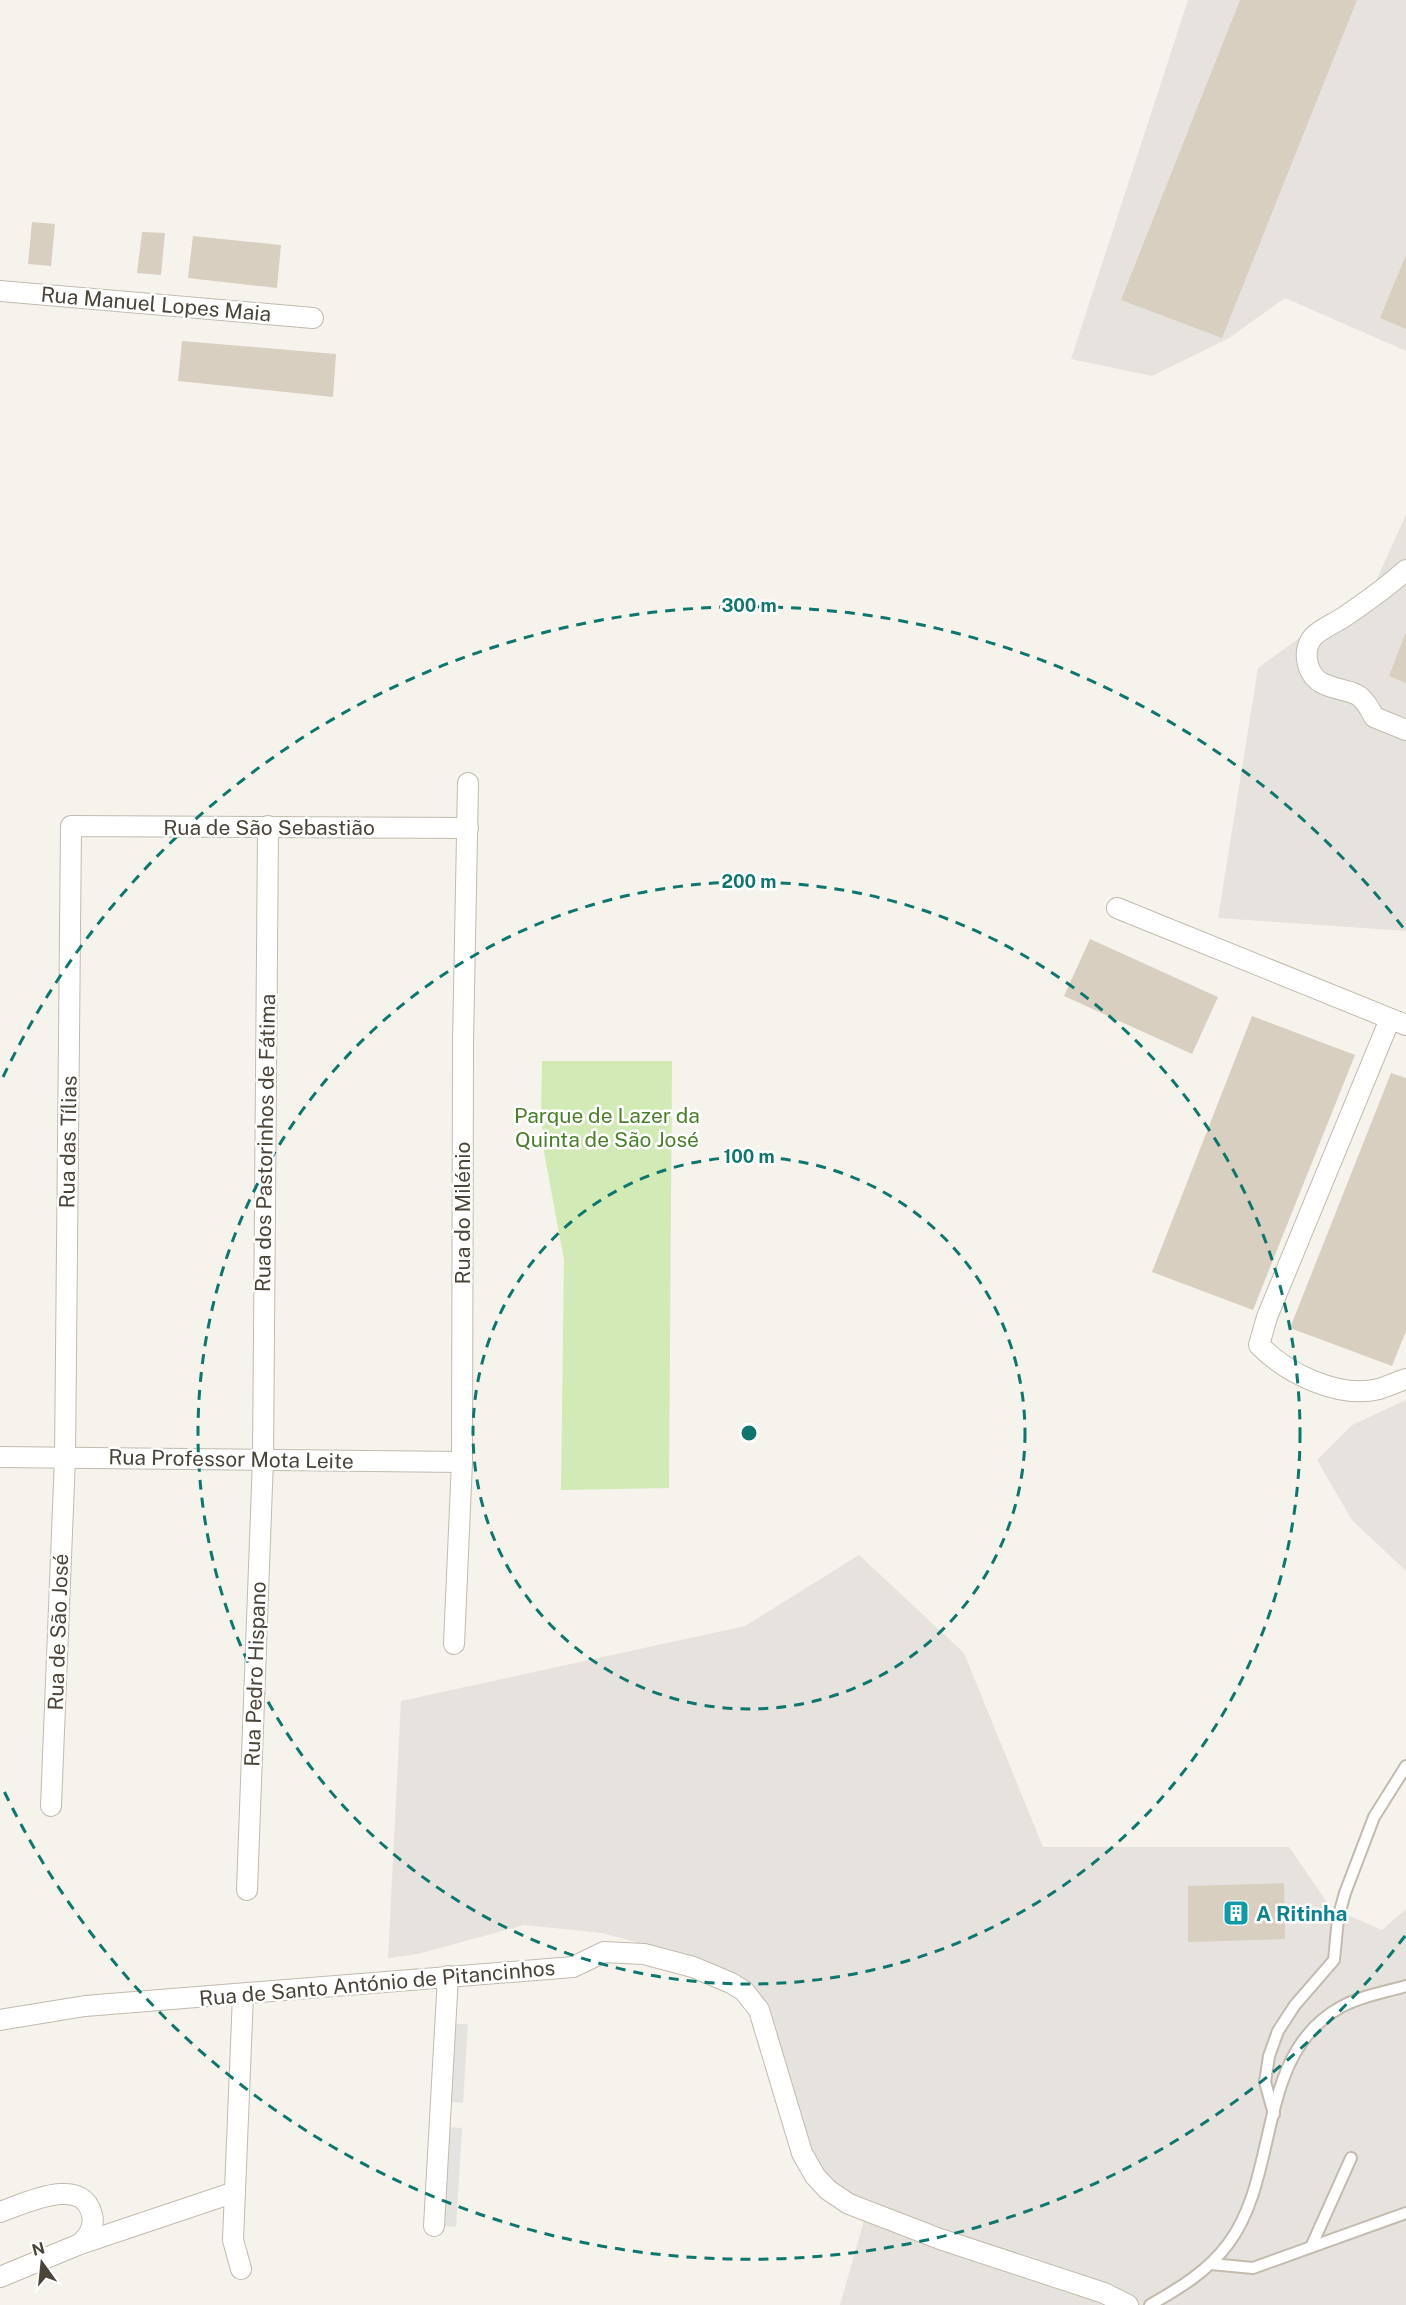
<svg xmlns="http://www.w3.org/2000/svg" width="1406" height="2305" font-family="'Public Sans',sans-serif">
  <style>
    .industrial { fill: #e6e2dd }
    .green { fill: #d2eab5 }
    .parking { fill: #e5e3e0 }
    .building { fill: #d8cfc1 }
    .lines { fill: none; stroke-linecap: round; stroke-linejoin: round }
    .service-casing { stroke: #c2bbae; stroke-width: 14 }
    .minor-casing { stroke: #c2bbae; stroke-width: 22 }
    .service { stroke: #fff; stroke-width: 10 }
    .minor { stroke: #fff; stroke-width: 20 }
    .ring { fill: none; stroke: #0f766e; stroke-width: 3; stroke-dasharray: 10 8 }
    .labels { text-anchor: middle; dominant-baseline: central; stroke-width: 5; stroke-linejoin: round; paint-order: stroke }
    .street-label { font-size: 21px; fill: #4b4439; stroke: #fff }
    .park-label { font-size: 21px; fill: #4a7f2a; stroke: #fff }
    .culture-label { font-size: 21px; font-weight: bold; fill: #0d838f; stroke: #fff; text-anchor: start }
    .centre { fill: #0f766e; stroke: #fff; stroke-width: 3 }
    .ring-label { font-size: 18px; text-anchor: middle; font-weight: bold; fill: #0f766e; stroke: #fff; stroke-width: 5; stroke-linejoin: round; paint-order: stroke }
  </style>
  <rect width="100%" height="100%" fill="#f6f3ec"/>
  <g class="industrial">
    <path d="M1188,0H1406V351L1285,298L1229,338L1152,376L1071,359Z"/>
    <path d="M1406,515V931L1218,918L1258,668L1375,583Z"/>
    <path d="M1406,1400V1571L1352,1520L1317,1460L1352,1425Z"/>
    <path d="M859,1555L964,1653L1043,1847H1289L1331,1908L1382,1930L1406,1909V2305H840L869,2203L824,2183L790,2105L757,1992L688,1956L602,1933L524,1925L418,1954L388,1958L401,1701L745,1626Z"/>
  </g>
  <path class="green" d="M542,1061H672L669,1488L561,1490L564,1260L544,1152L541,1113Z"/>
  <g class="parking">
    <path d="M454,2024H468L463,2103L449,2102Z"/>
    <path d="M448,2127L462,2128L456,2227L442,2226Z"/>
  </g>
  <g class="building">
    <path d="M1240,0H1357L1222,338L1121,300Z"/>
    <path d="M32,222L55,224L51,266L28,264Z"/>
    <path d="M142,232L165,233L161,275L137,273Z"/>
    <path d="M193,236L281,245L277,288L188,278Z"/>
    <path d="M1406,255V329L1380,318Z"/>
    <path d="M182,341L336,354L333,397L178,381Z"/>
    <path d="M1405,634H1406V683L1389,676Z"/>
    <path d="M1090,939L1218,997L1192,1054L1064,996Z"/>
    <path d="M1252,1016L1355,1055L1253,1310L1152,1272Z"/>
    <path d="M1391,1073L1406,1078V1331L1392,1366L1290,1328Z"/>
    <path d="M1284,1883L1285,1939L1188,1942V1886Z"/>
  </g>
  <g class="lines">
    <g class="service-casing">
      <g id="service">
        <path d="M1274,2114L1265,2082L1269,2056L1278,2031L1295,2005L1334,1960L1338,1918L1345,1893L1374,1817L1406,1766"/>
        <path d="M1311,2247L1351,2158"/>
        <path d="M1211,2264L1253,2268L1406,2213"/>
        <path d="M1150,2305C1180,2288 1208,2271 1228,2244C1281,2174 1255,2054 1341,2007C1360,1996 1386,1992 1406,1986"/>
      </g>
    </g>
    <g class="minor-casing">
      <g id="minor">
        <path d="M0,291L313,318"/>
        <path d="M1406,570C1386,588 1366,602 1344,617C1335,623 1320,629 1313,637C1301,651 1307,677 1324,684C1352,696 1358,685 1374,717L1406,730"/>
        <path d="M1117,908L1406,1025"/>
        <path d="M1390,1019L1267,1317L1259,1345C1286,1373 1338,1399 1379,1389C1388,1386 1397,1382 1406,1379"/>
        <path d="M0,1457L462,1462"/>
        <path d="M454,1644L462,1462L463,1043L468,783"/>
        <path d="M51,1806L65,1458L71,826L468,828"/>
        <path d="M247,1890L263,1459L268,826"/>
        <path d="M0,2020L85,2006L573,1967L604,1952L644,1954L693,1967L731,1983L744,1991L759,2010L802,2153L815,2176L828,2190L849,2204L940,2239L1104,2293L1128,2305"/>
        <path d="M0,2212C24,2204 83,2174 92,2215C95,2227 89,2236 80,2244"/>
        <path d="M434,2226L448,1976"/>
        <path d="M241,2269L233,2240L243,1995"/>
        <path d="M0,2277L80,2244L235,2192"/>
      </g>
    </g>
    <use href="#service" class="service"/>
    <use href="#minor" class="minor"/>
  </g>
  <g class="ring">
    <circle cx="749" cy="1433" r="276"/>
    <circle cx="749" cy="1433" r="551"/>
    <path d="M1405 1936A827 827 0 0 1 3 1789M3 1077A827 827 0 0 1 1405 930"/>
  </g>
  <defs>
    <g id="building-square" transform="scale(1.35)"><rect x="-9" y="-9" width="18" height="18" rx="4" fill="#0f9aa8" stroke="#fff"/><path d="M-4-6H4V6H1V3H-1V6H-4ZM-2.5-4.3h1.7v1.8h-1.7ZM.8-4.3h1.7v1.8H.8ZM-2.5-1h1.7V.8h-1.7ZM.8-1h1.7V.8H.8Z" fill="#fff"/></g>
  </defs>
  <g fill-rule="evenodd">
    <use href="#building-square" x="1236" y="1913"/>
  </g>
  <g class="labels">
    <g class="street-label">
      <text transform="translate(156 304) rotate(5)">Rua Manuel Lopes Maia</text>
      <text x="269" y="827">Rua de São Sebastião</text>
      <text transform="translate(68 1142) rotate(-89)">Rua das Tílias</text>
      <text transform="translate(265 1143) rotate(-89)">Rua dos Pastorinhos de Fátima</text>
      <text transform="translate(462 1213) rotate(-90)">Rua do Milénio</text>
      <text transform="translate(231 1459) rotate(1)">Rua Professor Mota Leite</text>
      <text transform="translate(58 1632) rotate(-88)">Rua de São José</text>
      <text transform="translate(255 1674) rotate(-88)">Rua Pedro Hispano</text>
      <text transform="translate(377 1983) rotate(-5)">Rua de Santo António de Pitancinhos</text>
    </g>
    <g class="park-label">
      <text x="607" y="1115">Parque de Lazer da<tspan x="607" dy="24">Quinta de São José</tspan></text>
    </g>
    <g class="culture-label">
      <text x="1256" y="1913">A Ritinha</text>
    </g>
  </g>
  <circle cx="749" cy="1433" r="9" class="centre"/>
  <g class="ring-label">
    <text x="749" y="612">300 m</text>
    <text x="749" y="888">200 m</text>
    <text x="749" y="1163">100 m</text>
  </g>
  <g transform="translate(42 2263) rotate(345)" stroke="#ffffff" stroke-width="4.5" paint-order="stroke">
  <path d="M0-4.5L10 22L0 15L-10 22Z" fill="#4b4439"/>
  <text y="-9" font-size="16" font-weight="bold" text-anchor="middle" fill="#4b4439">N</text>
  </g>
</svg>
